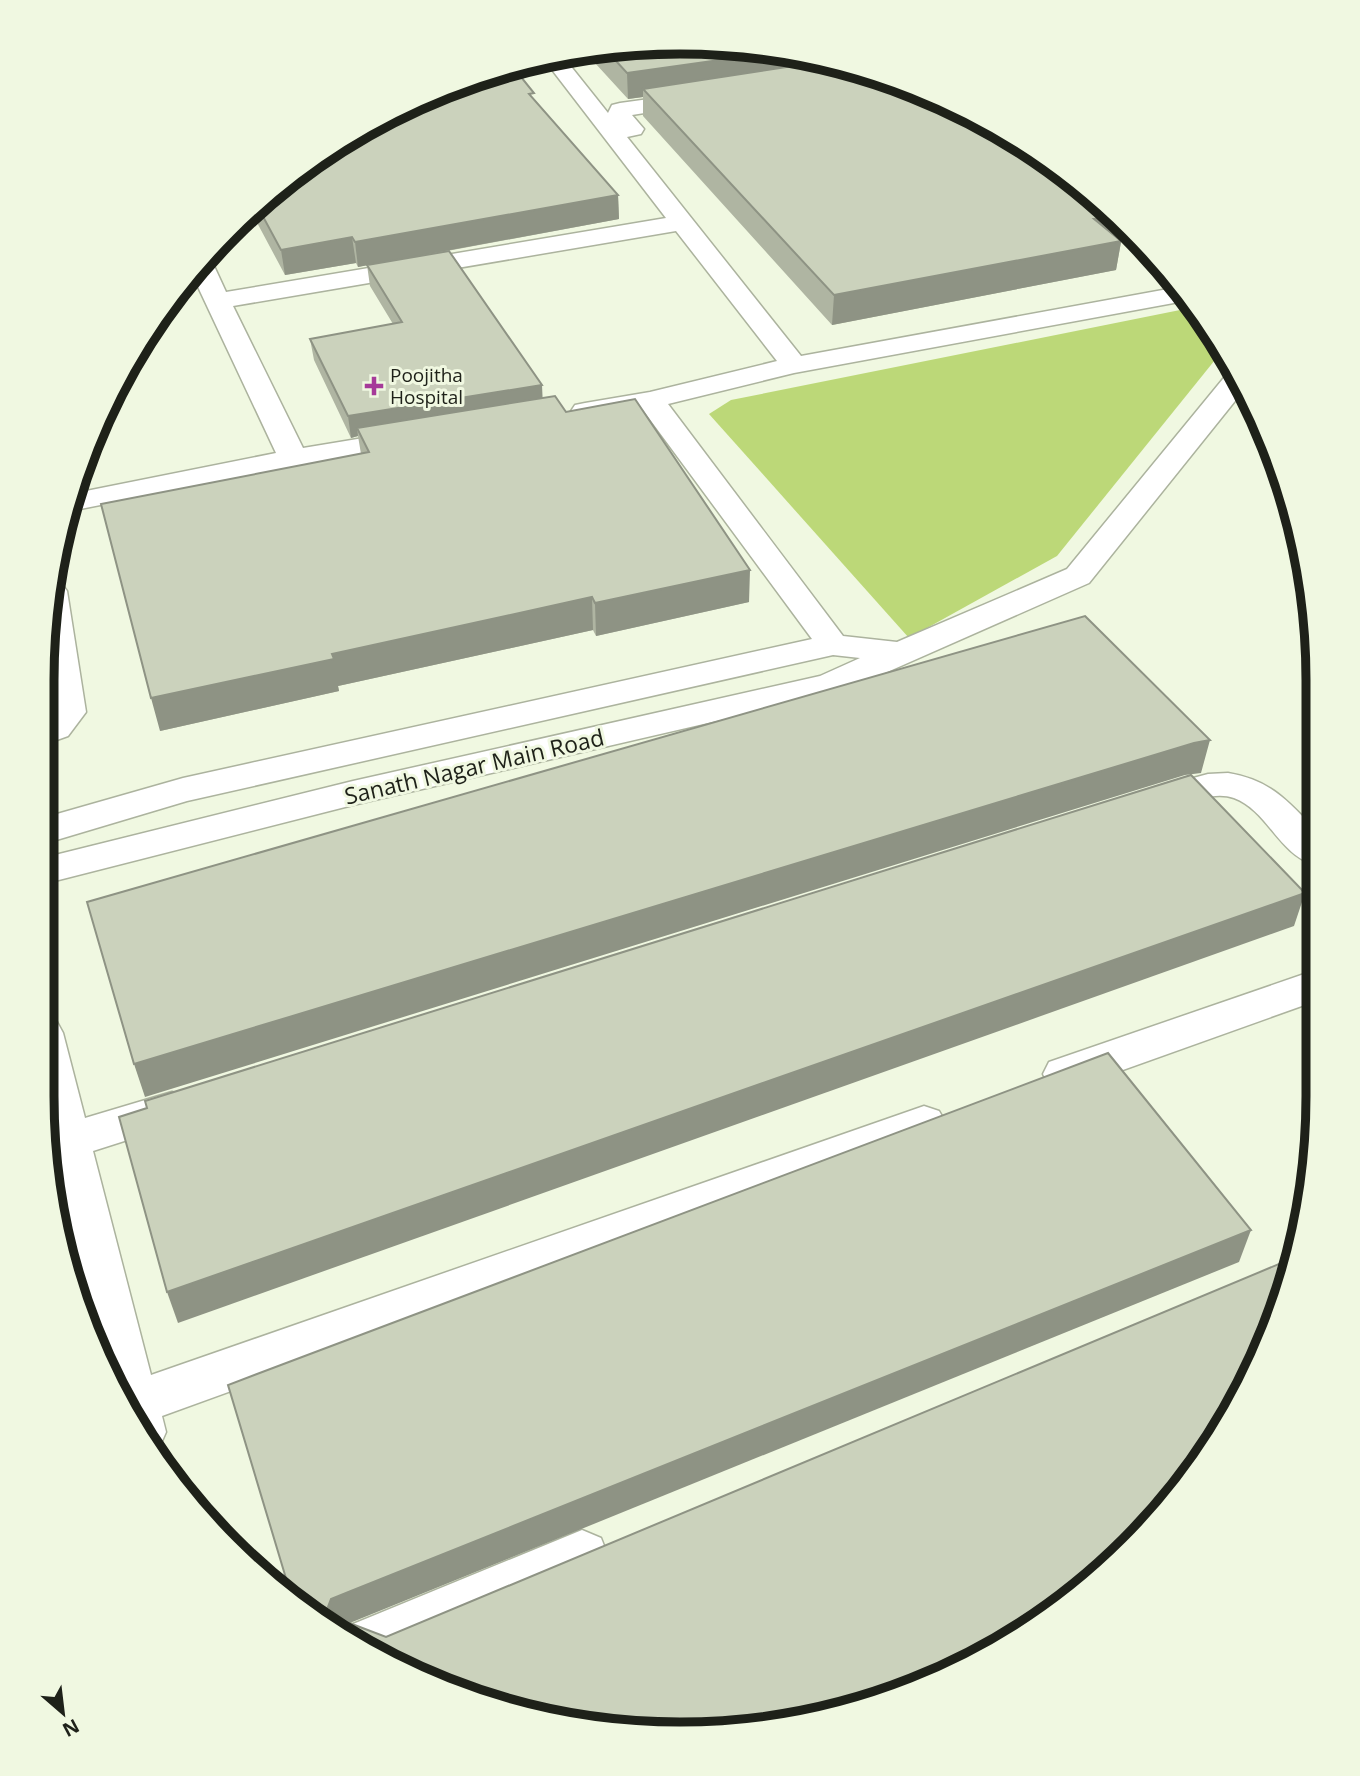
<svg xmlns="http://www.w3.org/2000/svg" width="1360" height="1776" font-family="'Open Sans',sans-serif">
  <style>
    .green { fill: #bcd878 }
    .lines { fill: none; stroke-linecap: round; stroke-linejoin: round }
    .minor-casing { stroke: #acb39e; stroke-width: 3 }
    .minor { fill: #fff; fill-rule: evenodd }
    .wall { fill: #afb5a2 }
    .shaded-wall { fill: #8e9384 }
    .building { fill: #cbd2bc; stroke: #8e9384; stroke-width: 2 }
    .poi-dot { fill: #a63a99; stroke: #f0f8e1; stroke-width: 2.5 }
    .labels { text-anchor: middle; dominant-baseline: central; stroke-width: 6; stroke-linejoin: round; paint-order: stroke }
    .far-poi-label { font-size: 19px; fill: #1e2119; stroke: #f0f8e1; text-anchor: start }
    .street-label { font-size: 23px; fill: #1e2119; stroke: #f0f8e1 }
    .rim { fill: none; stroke: #1e2119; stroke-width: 9 }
  </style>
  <rect width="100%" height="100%" fill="#f0f8e1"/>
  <path class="green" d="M1195,307L1211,326L1223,350L1057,556L909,638L709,414L731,400Z"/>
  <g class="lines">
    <g class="minor-casing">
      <g id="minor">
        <path d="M561,54L608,113L612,105L620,103L693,93L701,94L704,99L701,104L632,115L644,129L641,134L627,137L801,356L1179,287L1190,300L794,373L668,404L843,636L897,642L1067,569L1227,374L1234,373L1243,391L1089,583L842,692L353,805L43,884V858L353,781L820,676L860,658L833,655L187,801L43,844V818L183,778L812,639L643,410L585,419L575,417L571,411L575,405L585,403L650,392L777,361L676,231L233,306L303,448L412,430L422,433L426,439L422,445L293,467L65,512L71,494L276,453L192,274L208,260L214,266L226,292L666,218L543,58Z"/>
        <path d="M53,582L62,584L67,591L86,712L68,736L43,745V720L51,711L43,639Z"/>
        <path d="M1228,773C1269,780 1285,798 1313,827V864C1279,854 1267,810 1234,798C1203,787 1169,819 1138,811L1133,802L1138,793L1208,774Z"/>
        <path d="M1313,971V1002L1064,1091L1049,1086L1043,1074L1049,1062Z"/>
        <path d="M42,1017L57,1022L63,1033L85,1118L172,1092L187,1097L194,1109L187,1121L93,1151L151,1375L924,1106L939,1111L946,1123L939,1135L162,1416L166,1432L159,1448L154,1450L128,1415L91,1327L49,1151L42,1096Z"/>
        <path d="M582,1530L601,1538L608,1556L601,1574L393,1662L361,1649L339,1632L341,1629Z"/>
      </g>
    </g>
    <use href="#minor" class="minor"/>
  </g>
  <g class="wall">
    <path d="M680,42L1131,229L1139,239L1121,242L1116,270L832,325L643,116V97L628,99L584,51Z"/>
    <path d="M535,100L618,195L619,219L399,260L542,385V398L566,412L749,602L596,636L593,630L338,686L339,691L160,731L361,454L358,436L351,438L314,360L310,339L393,324L370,286L367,265L358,267L356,263L285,275L254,217L326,149Z"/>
  </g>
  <g class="shaded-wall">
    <path d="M777,52L805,54L847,67L643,89V97L628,99L627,73Z"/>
    <path d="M618,195L619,219L358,267L355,242Z"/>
    <path d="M1115,216L1131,229L1139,239L1121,242L1116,270L832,325L834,295L1094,219Z"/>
    <path d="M352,237L356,263L285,275L281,250Z"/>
    <path d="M542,385L543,407L357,428L358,436L351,438L348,416Z"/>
    <path d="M750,570L749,602L596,636L595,603Z"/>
    <path d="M592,597L593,630L338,686L339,691L160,731L151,698L332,654Z"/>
    <path d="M1210,740L1201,773L1185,775L145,1097L134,1064L1194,743Z"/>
    <path d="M1305,893L1294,926L178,1323L167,1292Z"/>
    <path d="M1251,1230L1239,1262L340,1627L328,1607L331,1599Z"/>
  </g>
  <g class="building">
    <path d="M680,42L777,52L627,73L605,49Z"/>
    <path d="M826,61L925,91L1035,150L1115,216L1094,219L1121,241L834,295L643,89Z"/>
    <path d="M513,67L534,93L529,94L618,195L355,242L352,237L281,250L260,211L326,149L436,90Z"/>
    <path d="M449,251L542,385L348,416L310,339L402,322L367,265Z"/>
    <path d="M555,396L566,412L635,399L750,570L595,603L592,597L332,654L334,659L151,698L101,504L369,452L357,428Z"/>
    <path d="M1085,616L1210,740L1194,743L134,1064L87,902Z"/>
    <path d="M1191,775L1305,893L167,1292L119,1117L147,1108L145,1101Z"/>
    <path d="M1108,1053L1251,1230L351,1591L331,1599L328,1607L352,1624L386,1637L1291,1259L1293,1261L1284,1301L1211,1450L1131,1547L1034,1627L846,1712L680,1734L515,1712L361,1649L291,1595L228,1385Z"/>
  </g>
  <path class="poi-dot" d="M370.5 375.5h7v7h7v7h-7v7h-7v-7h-7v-7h7z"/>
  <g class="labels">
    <g class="far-poi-label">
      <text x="390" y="375">Poojitha<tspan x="390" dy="22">Hospital</tspan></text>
    </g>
    <g class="street-label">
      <text transform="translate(474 766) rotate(-13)">Sanath Nagar Main Road</text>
    </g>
  </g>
  <path d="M0 0H1360V1776H0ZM680 54H680A626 626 0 0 1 1306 680V1096A626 626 0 0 1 680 1722H680A626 626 0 0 1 54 1096V680A626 626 0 0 1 680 54Z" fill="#f0f8e1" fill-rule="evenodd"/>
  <path class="rim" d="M680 54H680A626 626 0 0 1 1306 680V1096A626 626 0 0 1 680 1722H680A626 626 0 0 1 54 1096V680A626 626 0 0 1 680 54Z"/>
  <g transform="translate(63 1713) rotate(152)" stroke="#f0f8e1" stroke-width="5" paint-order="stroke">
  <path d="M0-5L12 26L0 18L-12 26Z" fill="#1e2119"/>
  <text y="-10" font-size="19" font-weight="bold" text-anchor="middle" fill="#1e2119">N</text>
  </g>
</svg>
